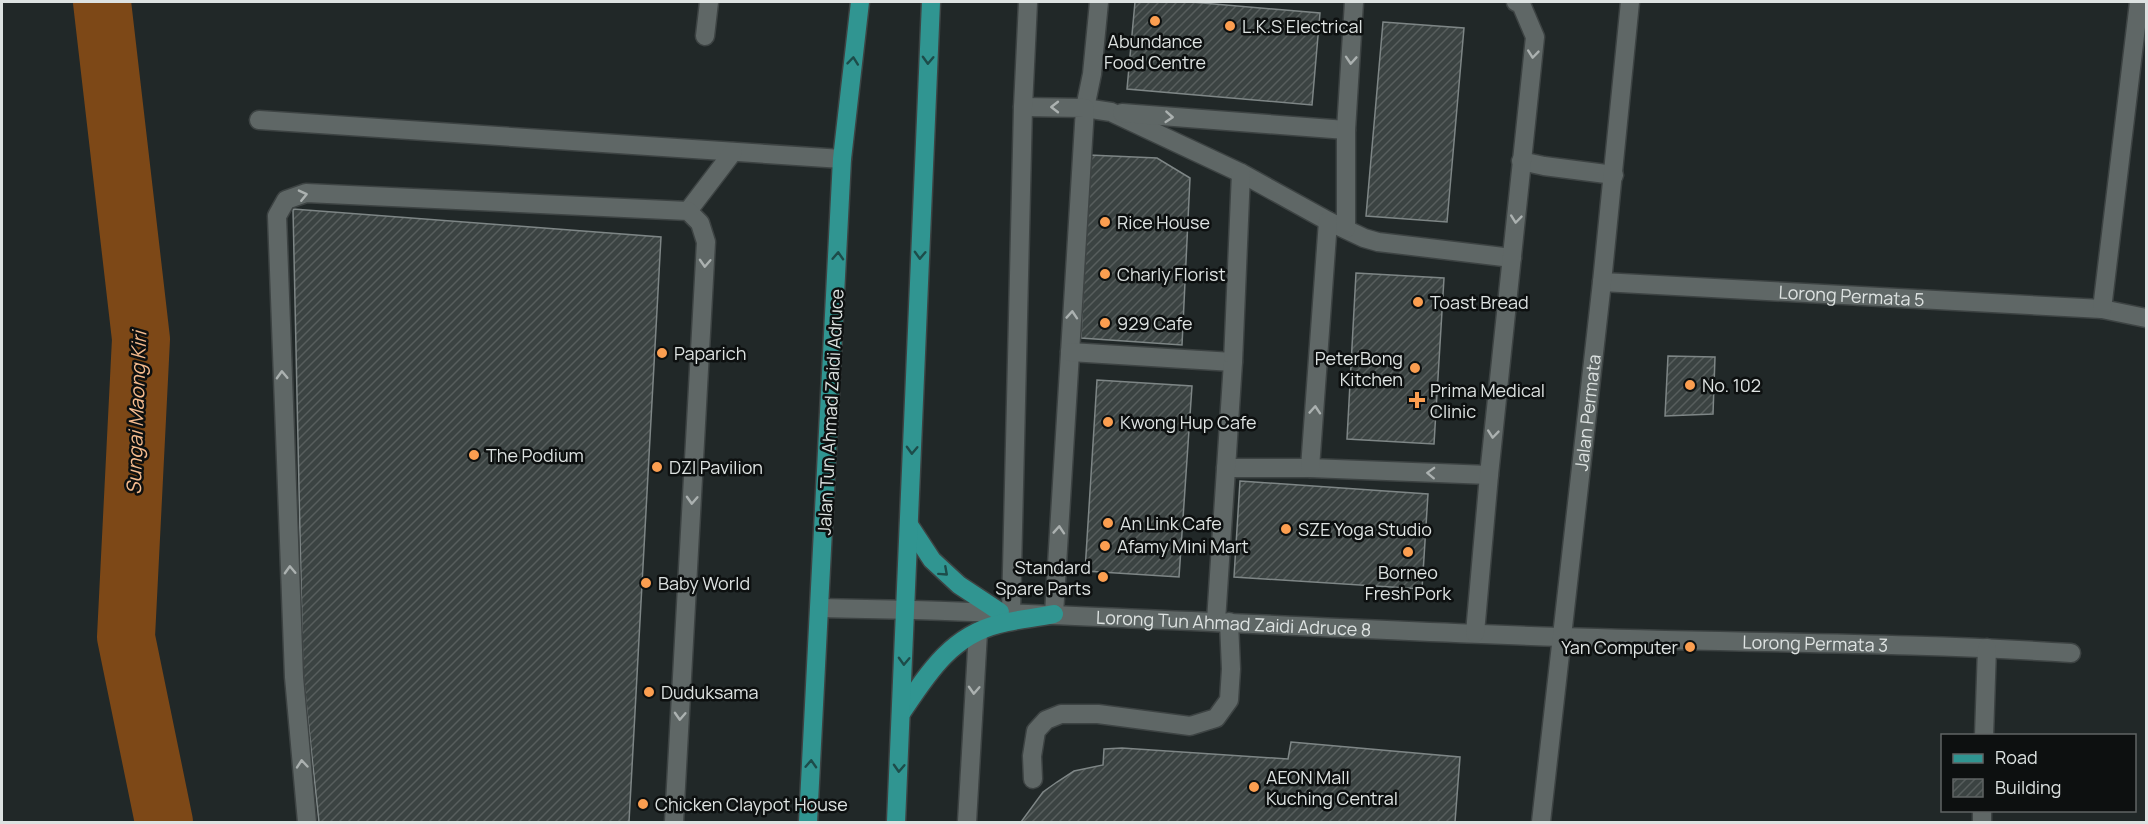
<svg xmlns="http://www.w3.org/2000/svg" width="2148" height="824" font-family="Manrope,sans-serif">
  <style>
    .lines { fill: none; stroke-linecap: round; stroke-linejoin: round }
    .river { stroke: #7d4817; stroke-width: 58 }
    .building { fill: url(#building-hatch); stroke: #7e8686; stroke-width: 1.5 }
    .minor-casing { stroke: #3d4343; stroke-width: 21 }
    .major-casing { stroke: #3d4343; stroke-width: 21 }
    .minor { stroke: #5f6766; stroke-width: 18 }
    .major { stroke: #309591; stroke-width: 18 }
    .oneway { stroke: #abb1b0 }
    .oneway2 { stroke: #1d4c4a }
    .poi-dot { fill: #fb9e50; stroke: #0d1010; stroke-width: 2 }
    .labels { text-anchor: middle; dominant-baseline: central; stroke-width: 5; stroke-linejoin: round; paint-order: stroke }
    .poi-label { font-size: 18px; fill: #dde2e1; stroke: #0d1010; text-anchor: start }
    .street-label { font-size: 18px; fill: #dde2e1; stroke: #0d1010 }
    .water-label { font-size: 20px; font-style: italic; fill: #f6bc8f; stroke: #0d1010 }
  </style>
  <defs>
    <pattern id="building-hatch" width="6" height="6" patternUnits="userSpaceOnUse" patternTransform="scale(1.5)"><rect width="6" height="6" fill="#3b4342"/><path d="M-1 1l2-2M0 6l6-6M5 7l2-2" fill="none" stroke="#575e5d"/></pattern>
  </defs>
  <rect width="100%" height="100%" fill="#212828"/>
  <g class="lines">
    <path class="river" d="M102,2L141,339L126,637L164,822"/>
  </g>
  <g class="building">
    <path d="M1135,2H1191L1320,13L1312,105L1127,89Z"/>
    <path d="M1383,22L1464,28L1447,222L1366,216Z"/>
    <path d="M1089,155L1157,158L1190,178L1182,345L1081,338Z"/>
    <path d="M293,209L661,237L629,822H319L303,674Z"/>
    <path d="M1356,273L1444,278L1434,444L1347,439Z"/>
    <path d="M1668,356L1715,357L1713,414L1665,416Z"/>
    <path d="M1097,380L1192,386L1179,577L1085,571Z"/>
    <path d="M1240,481L1428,494L1422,589L1234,577Z"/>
    <path d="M1291,742L1460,757L1455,822H1021L1043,792L1057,782L1074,771L1103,765L1104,749L1122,748L1288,759Z"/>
  </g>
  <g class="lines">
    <g class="minor-casing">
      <g id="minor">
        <path d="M1099,2L1092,74L1085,108L1111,112L1241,173L1328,221L1364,238L1378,242L1512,258"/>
        <path d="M705,36L709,2"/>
        <path d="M1023,107L1085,108L1054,614"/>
        <path d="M1122,113L1346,130"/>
        <path d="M259,120L842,159"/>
        <path d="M1521,161L1544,166L1614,175"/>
        <path d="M688,211L733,152"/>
        <path d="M1346,229V130L1354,2"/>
        <path id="s1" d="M1602,282L2102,309L2146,318"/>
        <path d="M2102,309L2139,2"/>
        <path d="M1070,352L1233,362"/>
        <path d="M1226,468H1310L1489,475"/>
        <path d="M1310,468L1328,221"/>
        <path id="s2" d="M820,608C1068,612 1315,629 1562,637C1732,643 1902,642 2071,653"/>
        <path d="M1011,612L1023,107L1028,2"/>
        <path d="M1216,621L1233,362L1241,173"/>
        <path d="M1475,633L1489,475L1535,37L1521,4L1516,2"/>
        <path d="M1984,736L1987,648"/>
        <path d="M1033,779L1032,756L1036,731L1046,720L1061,714H1098L1190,726L1216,718L1229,700L1231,669L1229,622"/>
        <path d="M307,822L294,677L277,216L286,200L306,193L688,211L700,223L706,242L674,822"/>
        <path d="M967,822L978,632"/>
        <path id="s3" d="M1541,822L1602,282L1630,2"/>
        <path d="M1982,822V810"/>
      </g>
    </g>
    <g class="major-casing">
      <g id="major">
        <path d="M909,525L932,560L959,585L1000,612"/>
        <path d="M902,712C928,673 951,636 999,624C1017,619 1036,618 1054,614"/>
        <path d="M808,822L842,159L860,2"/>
        <path d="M896,822L931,2"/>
      </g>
    </g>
    <use href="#minor" class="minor"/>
    <use href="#major" class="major"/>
  </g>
  <defs><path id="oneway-chevron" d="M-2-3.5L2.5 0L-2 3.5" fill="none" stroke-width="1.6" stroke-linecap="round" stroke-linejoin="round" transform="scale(1.5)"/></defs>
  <g class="oneway">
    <use href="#oneway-chevron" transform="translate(1533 54) rotate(96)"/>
    <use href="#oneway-chevron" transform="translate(1351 60) rotate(94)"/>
    <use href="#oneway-chevron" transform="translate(1055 107) rotate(-180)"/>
    <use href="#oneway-chevron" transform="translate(1169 117) rotate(4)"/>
    <use href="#oneway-chevron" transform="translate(303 195) rotate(-13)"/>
    <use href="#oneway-chevron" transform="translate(1516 219) rotate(96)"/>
    <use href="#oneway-chevron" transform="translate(705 263) rotate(93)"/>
    <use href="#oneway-chevron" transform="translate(1072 315) rotate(-86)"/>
    <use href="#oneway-chevron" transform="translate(282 375) rotate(-92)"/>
    <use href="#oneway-chevron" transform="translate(1315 410) rotate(-86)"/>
    <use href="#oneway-chevron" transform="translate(1493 434) rotate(96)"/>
    <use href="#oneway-chevron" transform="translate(1431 473) rotate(-178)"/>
    <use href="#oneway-chevron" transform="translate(692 500) rotate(93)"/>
    <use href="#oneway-chevron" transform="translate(1059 530) rotate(-86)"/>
    <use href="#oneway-chevron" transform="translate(290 570) rotate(-92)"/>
    <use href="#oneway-chevron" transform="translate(974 690) rotate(93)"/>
    <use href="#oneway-chevron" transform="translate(680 716) rotate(93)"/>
    <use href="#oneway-chevron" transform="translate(302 764) rotate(-95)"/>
  </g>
  <g class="oneway2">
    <use href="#oneway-chevron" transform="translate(928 60) rotate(92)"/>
    <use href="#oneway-chevron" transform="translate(853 61) rotate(-84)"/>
    <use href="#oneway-chevron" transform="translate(920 255) rotate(92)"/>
    <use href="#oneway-chevron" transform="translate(838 256) rotate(-87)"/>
    <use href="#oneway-chevron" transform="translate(912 450) rotate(92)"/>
    <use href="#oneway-chevron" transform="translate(944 572) rotate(42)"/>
    <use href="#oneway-chevron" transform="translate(904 661) rotate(92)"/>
    <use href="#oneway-chevron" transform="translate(811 764) rotate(-87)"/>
    <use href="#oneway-chevron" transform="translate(899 768) rotate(93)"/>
  </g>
  <g class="poi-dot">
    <circle cx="1155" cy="21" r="6"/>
    <circle cx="1230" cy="26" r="6"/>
    <circle cx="1105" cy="222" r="6"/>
    <circle cx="1105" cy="274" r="6"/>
    <circle cx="1418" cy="302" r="6"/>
    <circle cx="1105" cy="323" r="6"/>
    <circle cx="662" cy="353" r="6"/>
    <circle cx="1415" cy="368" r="6"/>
    <circle cx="1690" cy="385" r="6"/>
    <path d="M1414 391h6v6h6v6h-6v6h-6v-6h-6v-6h6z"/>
    <circle cx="1108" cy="422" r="6"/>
    <circle cx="474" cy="455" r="6"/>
    <circle cx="657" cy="467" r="6"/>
    <circle cx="1108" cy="523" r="6"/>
    <circle cx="1286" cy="529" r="6"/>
    <circle cx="1105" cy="546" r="6"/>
    <circle cx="1408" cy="552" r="6"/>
    <circle cx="1103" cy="577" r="6"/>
    <circle cx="646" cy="583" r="6"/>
    <circle cx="1690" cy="647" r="6"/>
    <circle cx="649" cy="692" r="6"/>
    <circle cx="1254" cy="787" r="6"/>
    <circle cx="643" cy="804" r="6"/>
  </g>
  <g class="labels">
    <g class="poi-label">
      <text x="1242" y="26">L.K.S Electrical</text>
      <text x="1155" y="41" text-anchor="middle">Abundance<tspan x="1155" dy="21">Food Centre</tspan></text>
      <text x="1117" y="222">Rice House</text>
      <text x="1117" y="274">Charly Florist</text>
      <text x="1430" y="302">Toast Bread</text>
      <text x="1117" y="323">929 Cafe</text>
      <text x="674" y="353">Paparich</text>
      <text x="1403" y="358" text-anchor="end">PeterBong<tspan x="1403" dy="21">Kitchen</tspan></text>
      <text x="1702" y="385">No. 102</text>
      <text x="1430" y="390">Prima Medical<tspan x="1430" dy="21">Clinic</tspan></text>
      <text x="1120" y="422">Kwong Hup Cafe</text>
      <text x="486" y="455">The Podium</text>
      <text x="669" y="467">DZI Pavilion</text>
      <text x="1120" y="523">An Link Cafe</text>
      <text x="1298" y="529">SZE Yoga Studio</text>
      <text x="1117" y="546">Afamy Mini Mart</text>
      <text x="1091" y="567" text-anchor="end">Standard<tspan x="1091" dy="21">Spare Parts</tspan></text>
      <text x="1408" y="572" text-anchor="middle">Borneo<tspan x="1408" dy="21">Fresh Pork</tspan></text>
      <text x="658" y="583">Baby World</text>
      <text x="1678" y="647" text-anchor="end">Yan Computer</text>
      <text x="661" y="692">Duduksama</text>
      <text x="1266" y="777">AEON Mall<tspan x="1266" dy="21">Kuching Central</tspan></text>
      <text x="655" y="804">Chicken Claypot House</text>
    </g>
    <g class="street-label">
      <text stroke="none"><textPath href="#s1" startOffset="250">Lorong Permata 5</textPath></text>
      <text transform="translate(830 412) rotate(-87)">Jalan Tun Ahmad Zaidi Adruce</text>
      <text stroke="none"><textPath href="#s3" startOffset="412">Jalan Permata</textPath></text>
      <text stroke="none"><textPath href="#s2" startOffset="414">Lorong Tun Ahmad Zaidi Adruce 8</textPath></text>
      <text stroke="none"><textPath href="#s2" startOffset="996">Lorong Permata 3</textPath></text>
    </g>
    <g class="water-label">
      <text transform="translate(136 413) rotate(-88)">Sungai Maong Kiri</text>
    </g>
  </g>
  <rect width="2148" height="824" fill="none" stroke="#dde2e1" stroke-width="6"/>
  <rect x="1941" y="734" width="195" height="78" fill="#0d1010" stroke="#606464" stroke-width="1.5"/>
  <rect x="1953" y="754" width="30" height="9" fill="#309591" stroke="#606464" stroke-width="1.5"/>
  <text x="1995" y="764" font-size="18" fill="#dde2e1">Road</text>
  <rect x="1953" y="779" width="30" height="18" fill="url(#building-hatch)" stroke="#606464" stroke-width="1.5"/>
  <text x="1995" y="794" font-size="18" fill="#dde2e1">Building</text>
</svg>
